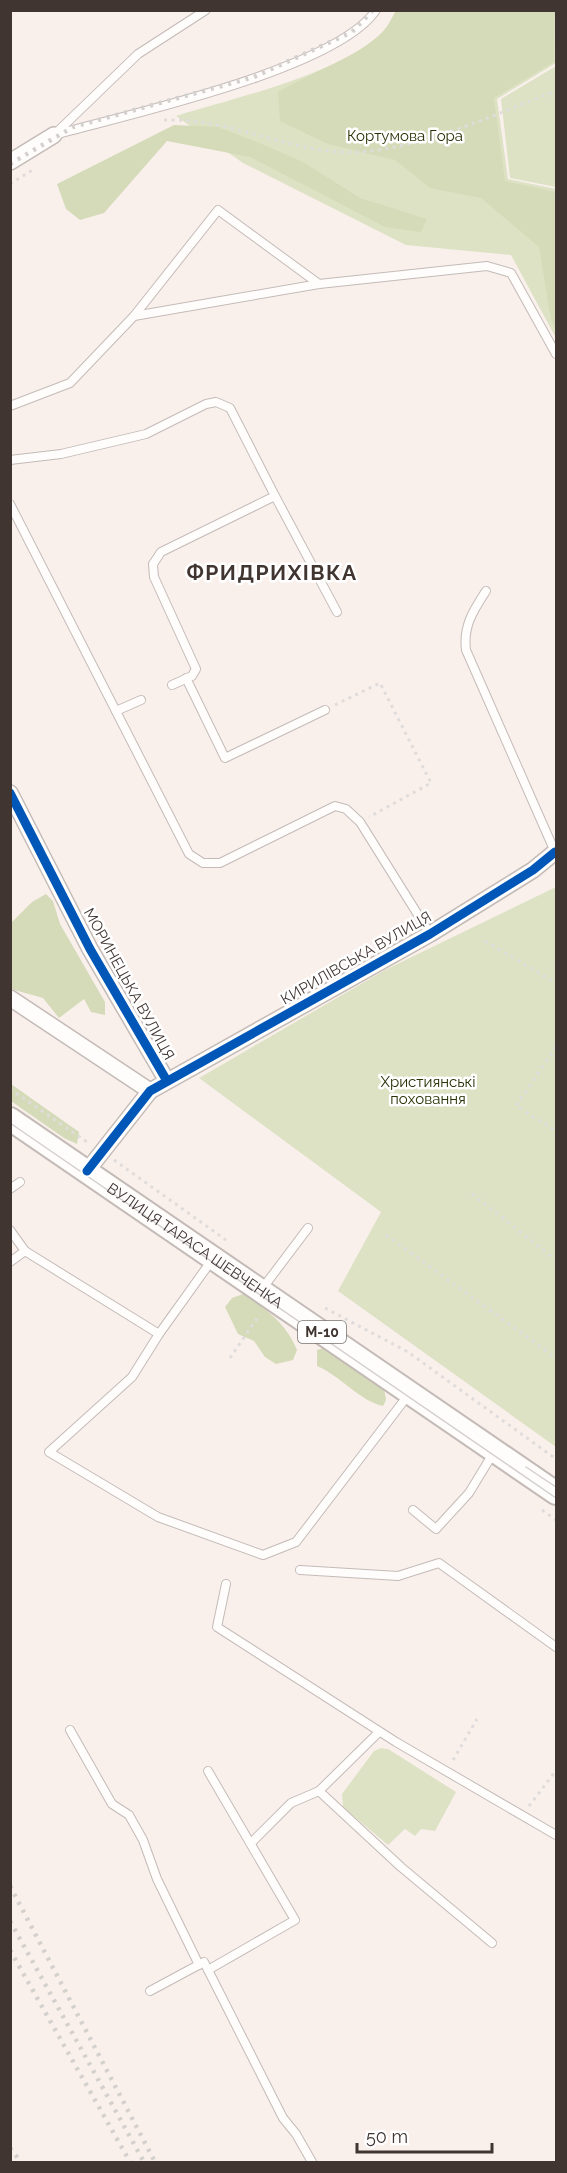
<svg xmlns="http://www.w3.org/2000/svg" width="567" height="2173" font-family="Raleway,sans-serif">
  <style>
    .green { fill: #dde2c4 }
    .forest { fill: #d5dbb8 }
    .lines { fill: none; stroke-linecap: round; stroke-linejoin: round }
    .lane-casing { stroke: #c4bbb7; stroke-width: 10 }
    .street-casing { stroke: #c4bbb7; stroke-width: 18 }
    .primary-casing { stroke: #c4bbb7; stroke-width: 26 }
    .path { stroke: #dfdcdb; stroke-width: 3; stroke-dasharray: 3 4.5; stroke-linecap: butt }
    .lane { stroke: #fefdfc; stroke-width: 8 }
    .street { stroke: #fefdfc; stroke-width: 15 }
    .primary { stroke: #fefdfc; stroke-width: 22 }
    .tram { stroke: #d3d0ce; stroke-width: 1.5 }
    .rail { stroke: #d3d0ce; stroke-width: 4.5; stroke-dasharray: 3 6; stroke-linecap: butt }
    .cycleway-casing { stroke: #fff; stroke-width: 13 }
    .cycleway { stroke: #0057b8; stroke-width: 9 }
    .labels { text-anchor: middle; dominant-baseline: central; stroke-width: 5; stroke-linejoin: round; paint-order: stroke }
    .shield { fill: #fff; stroke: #79726f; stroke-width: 1.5 }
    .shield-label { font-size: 14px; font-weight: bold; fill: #403531 }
    .park-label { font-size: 15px; fill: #273104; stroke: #fff }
    .street-label { font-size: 15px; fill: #403531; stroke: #fff }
    .district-label { font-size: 21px; font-weight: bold; letter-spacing: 1.5px; fill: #403531; stroke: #fff }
  </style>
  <rect width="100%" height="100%" fill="#f9f0ec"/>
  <g class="green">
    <path d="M396,11H556V63L497,99L508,179L556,189V338L511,255L406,245L243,163L176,116C233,98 344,74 384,30C389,25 392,17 396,11Z"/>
    <path d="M556,66V187L510,178L501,99Z"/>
    <path d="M556,887V1447L338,1291L381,1212L199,1078L385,970Z"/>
    <path d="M381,1748L388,1749L456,1792L435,1831L421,1829L415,1836L405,1829L388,1845L343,1807L342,1794L374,1751Z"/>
  </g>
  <g class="forest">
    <path d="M396,11H555L554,62L494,98L505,181L556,192V330L551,320L539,247L481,198L430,188L395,160L328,144L280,121L278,92C310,73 360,56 384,31C389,25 392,17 396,11Z"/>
    <path d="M174,125L218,127L262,144L303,162L360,198L427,219L421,232L385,227L250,157L167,141L104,213L80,220L66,209L57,184Z"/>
    <path d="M46,894L53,901L60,924L105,1002V1015L91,1012L84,999L59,1018L43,998L11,989V923L32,902Z"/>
    <path d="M11,1084L79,1132L77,1144L64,1138L11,1101Z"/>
    <path d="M243,1294C266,1309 286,1323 297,1350L293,1360L276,1364L265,1357L254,1341L238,1334L225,1307L232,1298Z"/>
    <path d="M327,1347L342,1355L360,1374L384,1388L386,1400L383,1406C358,1400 341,1376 317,1366V1350Z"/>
  </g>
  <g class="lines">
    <g class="lane-casing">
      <g id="lane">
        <path d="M55,134L138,54L206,10"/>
        <path d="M54,135C126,115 337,69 376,10"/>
        <path d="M134,316L319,284L487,266L511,273L556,354"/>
        <path d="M10,406L70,383L134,316L218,210L319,284"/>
        <path d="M10,460L61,454L146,434L206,404L216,402L230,408L275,496L161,552L153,564L154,577L196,669L192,676L172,685"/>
        <path d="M275,496L337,612"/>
        <path d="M10,504L189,854L203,863H220L335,806L346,809L360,822L430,934"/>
        <path d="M486,591C473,611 463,626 466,650L555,852"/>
        <path d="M186,678L225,758L325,710"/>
        <path d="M116,711L141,700"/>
        <path d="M10,1189L20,1182"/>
        <path d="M10,1230L25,1251L10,1262"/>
        <path d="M25,1251L159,1334"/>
        <path d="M212,1260L159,1334L132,1377L49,1452L158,1517L263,1555L296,1542L409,1394"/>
        <path d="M262,1289L308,1228"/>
        <path d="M413,1510L436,1529L469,1493L494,1452"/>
        <path d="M300,1570L398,1576L439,1563L556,1647"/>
        <path d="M226,1584L217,1627L396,1742L556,1835"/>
        <path d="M70,1730L112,1804L129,1815L143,1840L157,1879L199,1965"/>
        <path d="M208,1771L295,1920L208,1970"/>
        <path d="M319,1791L401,1867L492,1943"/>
        <path d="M251,1843L291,1803L319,1791L379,1732"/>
        <path d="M150,1991L204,1962L283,2118L296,2134L312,2162"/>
      </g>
    </g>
    <g class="street-casing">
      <g id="street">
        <path d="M10,162L54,135"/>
        <path d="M10,793L90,949L167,1081"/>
        <path d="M10,998L150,1091"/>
        <path d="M87,1171L150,1091L430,934L533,870L555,852"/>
      </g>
    </g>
    <g class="primary-casing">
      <g id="primary">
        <path id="s1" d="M10,1119L556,1493"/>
      </g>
    </g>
    <g class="path">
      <path d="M164,120C221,118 273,144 329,151C401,160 491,115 556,91"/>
      <path d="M10,184L34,169"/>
      <path d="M335,705L380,683L431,783L369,817"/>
      <path d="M485,941L556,983"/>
      <path d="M556,1047L516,1106L556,1131"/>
      <path d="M10,1089L90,1144"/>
      <path d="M114,1160L226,1240"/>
      <path d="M472,1194L556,1260"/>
      <path d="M386,1235L556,1358"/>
      <path d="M325,1308L408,1352L556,1459"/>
      <path d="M230,1358L260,1314"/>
      <path d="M542,1510L556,1520"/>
      <path d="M453,1760L477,1719"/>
      <path d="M529,1806L555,1772"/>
    </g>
    <use href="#lane" class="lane"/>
    <use href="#street" class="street"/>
    <use href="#primary" class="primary"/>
    <g class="tram">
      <path d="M10,1123L556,1498"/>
      <path d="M526,1467L556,1487"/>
    </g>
    <g class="rail">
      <path d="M10,164L73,127L254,77L352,32L373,10"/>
      <path d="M10,1886L155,2162"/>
      <path d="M10,1921L144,2162"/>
      <path d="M10,1950L130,2162"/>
      <path d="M10,2148L21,2162"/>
    </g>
    <g class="cycleway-casing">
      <g id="cycleway">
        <path d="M10,793L90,949L167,1081"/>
        <path d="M87,1171L150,1091L430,934L533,870L555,852"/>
      </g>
    </g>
    <use href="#cycleway" class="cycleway"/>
  </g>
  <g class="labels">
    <rect class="shield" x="298" y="1321" width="48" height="22" rx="4.5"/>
    <g class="shield-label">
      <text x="322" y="1332">М-10</text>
    </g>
    <g class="park-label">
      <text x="405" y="136">Кортумова Гора</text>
      <text x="428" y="1082">Християнські<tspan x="428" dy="17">поховання</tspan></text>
    </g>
    <g class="street-label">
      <text transform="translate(356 958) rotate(-30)">КИРИЛІВСЬКА ВУЛИЦЯ</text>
      <text transform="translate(129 984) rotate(61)">МОРИНЕЦЬКА ВУЛИЦЯ</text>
      <text stroke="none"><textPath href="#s1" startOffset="224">ВУЛИЦЯ ТАРАСА ШЕВЧЕНКА</textPath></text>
    </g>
    <g class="district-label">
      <text x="272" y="572">ФРИДРИХІВКА</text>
    </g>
  </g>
  <rect width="567" height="2173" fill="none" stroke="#403531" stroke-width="24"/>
  <path d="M357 2143v9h135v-9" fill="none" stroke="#403531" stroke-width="3"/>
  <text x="366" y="2143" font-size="18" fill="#403531" stroke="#ffffff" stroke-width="4.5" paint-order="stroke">50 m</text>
</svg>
